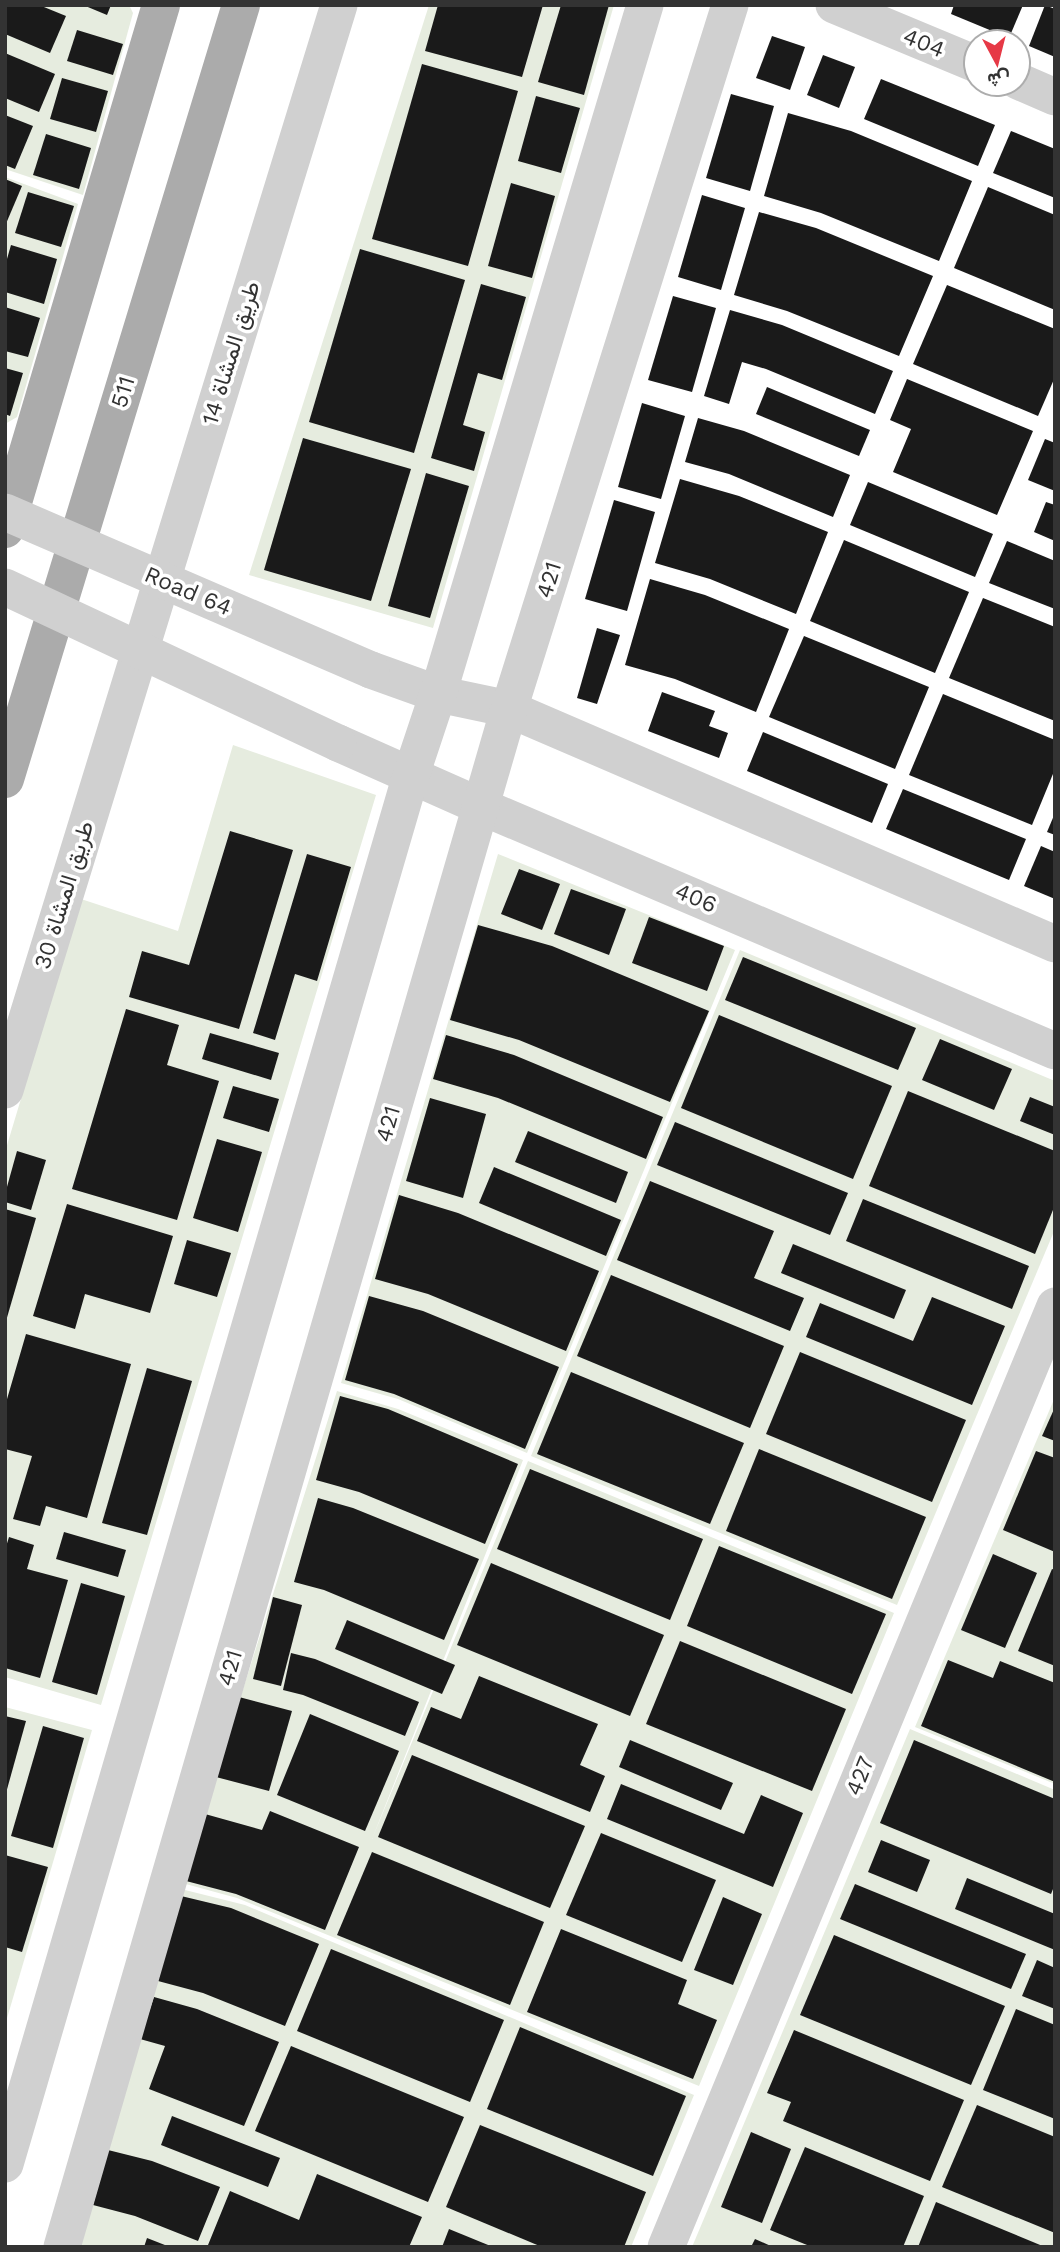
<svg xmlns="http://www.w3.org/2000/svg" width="1060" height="2252" font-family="'Work Sans',Vazirmatn,sans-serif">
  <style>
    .green { fill: #e6ecdf }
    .building { fill: #1a1a1a }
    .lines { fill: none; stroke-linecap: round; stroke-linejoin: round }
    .minor { stroke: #d0d0d0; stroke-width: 37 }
    .major { stroke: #ababab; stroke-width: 38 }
    .minor-bridge { stroke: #d0d0d0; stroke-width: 37 }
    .labels { text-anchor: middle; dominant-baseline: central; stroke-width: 7; stroke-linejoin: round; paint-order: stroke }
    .street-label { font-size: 23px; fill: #333; stroke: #fff }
  </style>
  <rect width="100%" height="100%" fill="#fff"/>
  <g class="green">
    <path d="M5,5H129L133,13L83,195L5,169Z"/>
    <path d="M429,5H614L433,628L249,575Z"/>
    <path d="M5,177L78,204L17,417L5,424Z"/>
    <path d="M233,745L376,795L101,1705L5,1677V1487L7,1479L5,1478V1152L81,899L178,931Z"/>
    <path d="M498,854L735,950L527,1453L398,1399L341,1383Z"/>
    <path d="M740,950L1055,1081V1229L897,1605L531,1456Z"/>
    <path d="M337,1391L398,1409L523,1460L372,1839L528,1461L894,1613L699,2086L237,1898L182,1883Z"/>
    <path d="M1055,1397V1784L915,1727Z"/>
    <path d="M5,1707L92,1730L5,2025Z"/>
    <path d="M910,1729L1055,1790V2247H692Z"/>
    <path d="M177,1888L245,1905L694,2095L631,2247H70Z"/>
  </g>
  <g class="building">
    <path d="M5,5H39L66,16L50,53L5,34Z"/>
    <path d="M83,5H111L107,15Z"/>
    <path d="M438,5H543L522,77L425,51Z"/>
    <path d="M561,5H609L584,95L538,82Z"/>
    <path d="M954,5H1023L1009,38L951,14Z"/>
    <path d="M1045,5L1055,9V57L1029,46Z"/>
    <path d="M77,30L123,44L113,75L67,61Z"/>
    <path d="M772,36L805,47L790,90L756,78Z"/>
    <path d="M5,53L55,74L39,112L5,98Z"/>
    <path d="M823,55L855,67L839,108L807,95Z"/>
    <path d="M422,64L518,91L468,266L372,239Z"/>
    <path d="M62,78L108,91L96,132L50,119Z"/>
    <path d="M881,79L995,125L978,166L864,119Z"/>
    <path d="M731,94L774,106L750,191L706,178Z"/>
    <path d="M536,96L580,108L561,173L518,161Z"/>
    <path d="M788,113L851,131L972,181L939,261L821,213L764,196Z"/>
    <path d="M5,115L33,126L15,169L5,165Z"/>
    <path d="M1011,131L1055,149V198L993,173Z"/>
    <path d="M46,134L91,148L79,189L33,175Z"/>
    <path d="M5,179L22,186L5,226Z"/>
    <path d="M511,183L555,196L532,278L488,266Z"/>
    <path d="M988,187L1055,215V310L954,268Z"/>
    <path d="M28,192L74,206L61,247L15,233Z"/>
    <path d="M702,195L745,208L721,290L678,277Z"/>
    <path d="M759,212L816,228L933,276L899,356L787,311L734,295Z"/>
    <path d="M11,245L57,259L44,304L5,292V266Z"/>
    <path d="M360,249L465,280L414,453L309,422Z"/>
    <path d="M481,284L526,297L502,380L478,373L463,425L485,432L474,471L431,458Z"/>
    <path d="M947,285L1055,329V377L1038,416L913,364Z"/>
    <path d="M673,296L716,308L692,392L648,380Z"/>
    <path d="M5,307L40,318L28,357L5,351Z"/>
    <path d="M730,310L782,325L893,371L875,414L766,369L742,362L729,404L704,396Z"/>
    <path d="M5,368L23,373L10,416L5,414Z"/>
    <path d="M907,379L1033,431L997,515L893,472L911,429L890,420Z"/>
    <path d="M767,387L870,430L859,456L756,414Z"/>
    <path d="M642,403L685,416L661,499L618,487Z"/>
    <path d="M698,418L744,431L850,475L833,517L729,474L685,462Z"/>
    <path d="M303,438L411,469L371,601L264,570Z"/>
    <path d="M1045,439L1055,443V491L1028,480Z"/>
    <path d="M426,473L469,486L430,618L388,606Z"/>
    <path d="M680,479L739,496L828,532L796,614L710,579L655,563Z"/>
    <path d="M868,482L993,534L975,577L850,525Z"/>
    <path d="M614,500L655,512L627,611L585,599Z"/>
    <path d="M1046,502L1055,505V541L1034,532Z"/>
    <path d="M844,540L969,592L935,673L810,621Z"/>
    <path d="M1007,541L1055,561V609L989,583Z"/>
    <path d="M650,579L705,595L789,629L756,712L675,679L625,665Z"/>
    <path d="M983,598L1055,627V721L949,678Z"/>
    <path d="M597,628L620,635L597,704L577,698Z"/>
    <path d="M804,636L929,687L895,769L769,717Z"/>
    <path d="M662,692L715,711L709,726L728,733L719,758L648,731Z"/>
    <path d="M943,694L1055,740V769L1032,825L909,775Z"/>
    <path d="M763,732L888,784L872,823L747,771Z"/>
    <path d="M903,789L1026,839L1009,880L886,829Z"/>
    <path d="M1055,813V835L1047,832Z"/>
    <path d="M230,831L293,850L239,1029L129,997L142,951L189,965Z"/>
    <path d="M1041,846L1055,852V899L1024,886Z"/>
    <path d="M307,854L351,867L317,981L295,974L275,1040L253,1033Z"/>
    <path d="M519,869L560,884L542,930L501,914Z"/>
    <path d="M571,889L626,909L609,955L554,934Z"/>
    <path d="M649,917L724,946L707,991L632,963Z"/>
    <path d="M478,925L552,946L709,1011L670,1102L519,1040L450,1020Z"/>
    <path d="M743,957L916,1028L898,1070L725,1000Z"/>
    <path d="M126,1009L179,1025L167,1065L219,1081L177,1220L72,1189Z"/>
    <path d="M719,1015L892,1086L853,1179L681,1108Z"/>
    <path d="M210,1033L279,1053L271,1080L202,1059Z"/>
    <path d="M446,1035L514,1055L663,1117L646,1159L498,1098L433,1079Z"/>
    <path d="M940,1039L1012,1069L994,1110L922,1080Z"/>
    <path d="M233,1086L279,1099L269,1132L223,1118Z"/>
    <path d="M908,1091L1055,1151V1205L1035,1254L869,1186Z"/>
    <path d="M1030,1097L1055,1107V1135L1020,1121Z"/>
    <path d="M430,1098L486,1114L463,1198L406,1181Z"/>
    <path d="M675,1122L848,1193L830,1235L657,1165Z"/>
    <path d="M528,1131L628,1172L616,1203L515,1162Z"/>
    <path d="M217,1139L262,1152L238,1232L193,1218Z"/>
    <path d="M17,1151L46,1160L31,1210L5,1202V1194Z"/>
    <path d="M494,1167L621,1220L606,1256L479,1203Z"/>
    <path d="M650,1181L774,1231L754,1278L804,1298L790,1331L617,1260Z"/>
    <path d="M399,1195L458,1213L599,1271L566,1351L428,1294L375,1279Z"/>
    <path d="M863,1199L1029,1266L1012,1309L846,1241Z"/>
    <path d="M67,1204L173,1236L150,1313L85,1294L75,1329L33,1316Z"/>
    <path d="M5,1209L36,1218L6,1321L5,1320Z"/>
    <path d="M187,1240L231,1253L217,1297L174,1284Z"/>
    <path d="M793,1244L906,1290L894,1319L781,1273Z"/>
    <path d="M611,1275L784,1346L750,1428L577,1356Z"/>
    <path d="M369,1296L423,1311L559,1367L525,1449L394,1394L345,1380Z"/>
    <path d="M932,1297L1005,1326L972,1405L806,1337L820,1303L913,1341Z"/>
    <path d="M26,1334L131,1364L87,1518L46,1506L40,1526L13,1519L32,1456L5,1449V1406Z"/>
    <path d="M800,1352L966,1420L932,1502L766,1434Z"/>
    <path d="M147,1368L192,1381L147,1535L102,1523Z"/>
    <path d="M571,1372L744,1443L710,1524L537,1454Z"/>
    <path d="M340,1396L388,1409L518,1464L485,1544L359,1492L316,1480Z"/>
    <path d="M1055,1407V1441L1042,1436Z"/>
    <path d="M759,1449L926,1517L892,1599L726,1531Z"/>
    <path d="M1036,1451L1055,1458V1552L1003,1530Z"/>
    <path d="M530,1469L703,1539L670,1620L497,1549Z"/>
    <path d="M318,1498L353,1508L479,1559L444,1640L324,1590L294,1582Z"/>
    <path d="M64,1532L126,1550L118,1577L56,1559Z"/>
    <path d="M9,1537L34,1545L27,1569L68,1580L40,1678L5,1668V1550Z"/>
    <path d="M719,1546L886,1614L852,1694L687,1626Z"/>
    <path d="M993,1554L1037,1573L1005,1648L961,1630Z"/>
    <path d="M491,1563L664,1635L630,1716L457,1645Z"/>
    <path d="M1052,1569L1055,1570V1666L1018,1651Z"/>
    <path d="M81,1583L125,1596L97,1695L52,1682Z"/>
    <path d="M273,1597L302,1605L281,1686L253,1679Z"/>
    <path d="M347,1620L455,1665L442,1694L335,1649Z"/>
    <path d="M680,1641L846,1709L812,1791L646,1724Z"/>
    <path d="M291,1653L315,1659L419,1702L405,1736L303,1695L283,1690Z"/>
    <path d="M948,1660L993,1678L1000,1661L1055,1683V1782L921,1726Z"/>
    <path d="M479,1676L598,1724L580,1765L605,1776L590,1812L417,1741L431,1707L461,1719Z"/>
    <path d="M239,1697L292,1711L269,1791L216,1777Z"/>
    <path d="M310,1714L399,1751L365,1831L277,1795Z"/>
    <path d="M5,1716L26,1721L6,1793L5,1792Z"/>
    <path d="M43,1726L84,1738L53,1848L11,1836Z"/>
    <path d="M630,1740L733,1783L721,1810L619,1767Z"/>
    <path d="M914,1740L1055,1799V1884L1051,1894L880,1823Z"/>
    <path d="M412,1755L585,1826L550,1908L378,1837Z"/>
    <path d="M621,1784L744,1834L761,1795L803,1813L773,1887L607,1819Z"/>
    <path d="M270,1811L359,1847L325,1930L236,1894L186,1881L205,1814L262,1830Z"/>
    <path d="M601,1833L716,1880L682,1962L566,1915Z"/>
    <path d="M881,1840L930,1860L917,1892L868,1872Z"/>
    <path d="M372,1852L544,1922L510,2005L337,1935Z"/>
    <path d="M5,1855L48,1867L22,1952L5,1947Z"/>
    <path d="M967,1878L1055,1914V1950L955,1909Z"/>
    <path d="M855,1884L1026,1954L1011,1989L840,1919Z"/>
    <path d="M181,1896L231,1908L319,1944L285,2026L203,1993L158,1981Z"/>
    <path d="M723,1897L762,1914L733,1985L694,1970Z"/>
    <path d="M561,1929L687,1980L678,2004L717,2020L693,2079L527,2012Z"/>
    <path d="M834,1935L1005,2006L971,2085L800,2015Z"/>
    <path d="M331,1949L504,2020L470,2102L297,2031Z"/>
    <path d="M1037,1960L1055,1968V2009L1022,1996Z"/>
    <path d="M154,1997L197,2009L279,2042L244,2126L149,2089L165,2046L140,2039Z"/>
    <path d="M1016,2009L1055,2025V2119L983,2090Z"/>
    <path d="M520,2027L686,2096L653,2176L487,2109Z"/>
    <path d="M794,2030L964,2100L930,2181L783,2121L791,2102L767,2093Z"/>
    <path d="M291,2046L464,2117L428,2202L255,2131Z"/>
    <path d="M977,2105L1055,2137V2233L942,2187Z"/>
    <path d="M172,2116L280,2158L268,2187L161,2145Z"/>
    <path d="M480,2125L646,2192L624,2247H542L446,2207Z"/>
    <path d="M751,2132L791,2149L762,2223L721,2207Z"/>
    <path d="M805,2147L924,2196L903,2247H812L770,2230Z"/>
    <path d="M108,2150L152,2161L220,2187L198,2241L135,2216L93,2205Z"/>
    <path d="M317,2174L422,2217L409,2247L208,2245L230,2191L299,2220Z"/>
    <path d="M936,2202L1045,2247H918Z"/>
    <path d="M449,2229L493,2247H442Z"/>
    <path d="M147,2238L170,2247H144Z"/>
    <path d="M755,2239L773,2247H751Z"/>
  </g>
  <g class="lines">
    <g class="minor">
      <path d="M834,5L976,64"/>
      <path d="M1018,81L1055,97"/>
      <path d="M371,670L438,694L509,709L1055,944"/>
      <path d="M338,743L480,806L1055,1051"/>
      <path d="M5,1090L339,5"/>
      <path d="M5,2164L411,775L438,694L645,5"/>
      <path d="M62,2247L509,709L730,5"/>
      <path d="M666,2247L1055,1306"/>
    </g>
    <g class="major">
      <path d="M5,529L161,5"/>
      <path d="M5,779L241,5"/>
    </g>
    <g class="minor-bridge">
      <path d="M5,512L371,670"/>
      <path d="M5,587L338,743"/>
    </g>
  </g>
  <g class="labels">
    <g class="street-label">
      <text transform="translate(924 43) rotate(22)">404</text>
      <text transform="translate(231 353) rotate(-73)">طريق المشاة 14</text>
      <text transform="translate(123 392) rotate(-73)">511</text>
      <text transform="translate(549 580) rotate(-73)">421</text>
      <text transform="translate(188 591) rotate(23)">Road 64</text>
      <text transform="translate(64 895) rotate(-73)">طريق المشاة 30</text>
      <text transform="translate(696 898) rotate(23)">406</text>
      <text transform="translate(388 1124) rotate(-74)">421</text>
      <text transform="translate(230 1668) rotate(-74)">421</text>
      <text transform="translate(860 1776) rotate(-68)">427</text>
    </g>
  </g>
  <rect width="1060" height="2252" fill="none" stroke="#333333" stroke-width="14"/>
  <g transform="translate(997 63) rotate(173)"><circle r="33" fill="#ffffff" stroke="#adadad" stroke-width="2"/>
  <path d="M0-5L12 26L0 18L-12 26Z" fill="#e63946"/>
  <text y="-10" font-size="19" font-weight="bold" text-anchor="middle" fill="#333333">ش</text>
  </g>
</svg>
